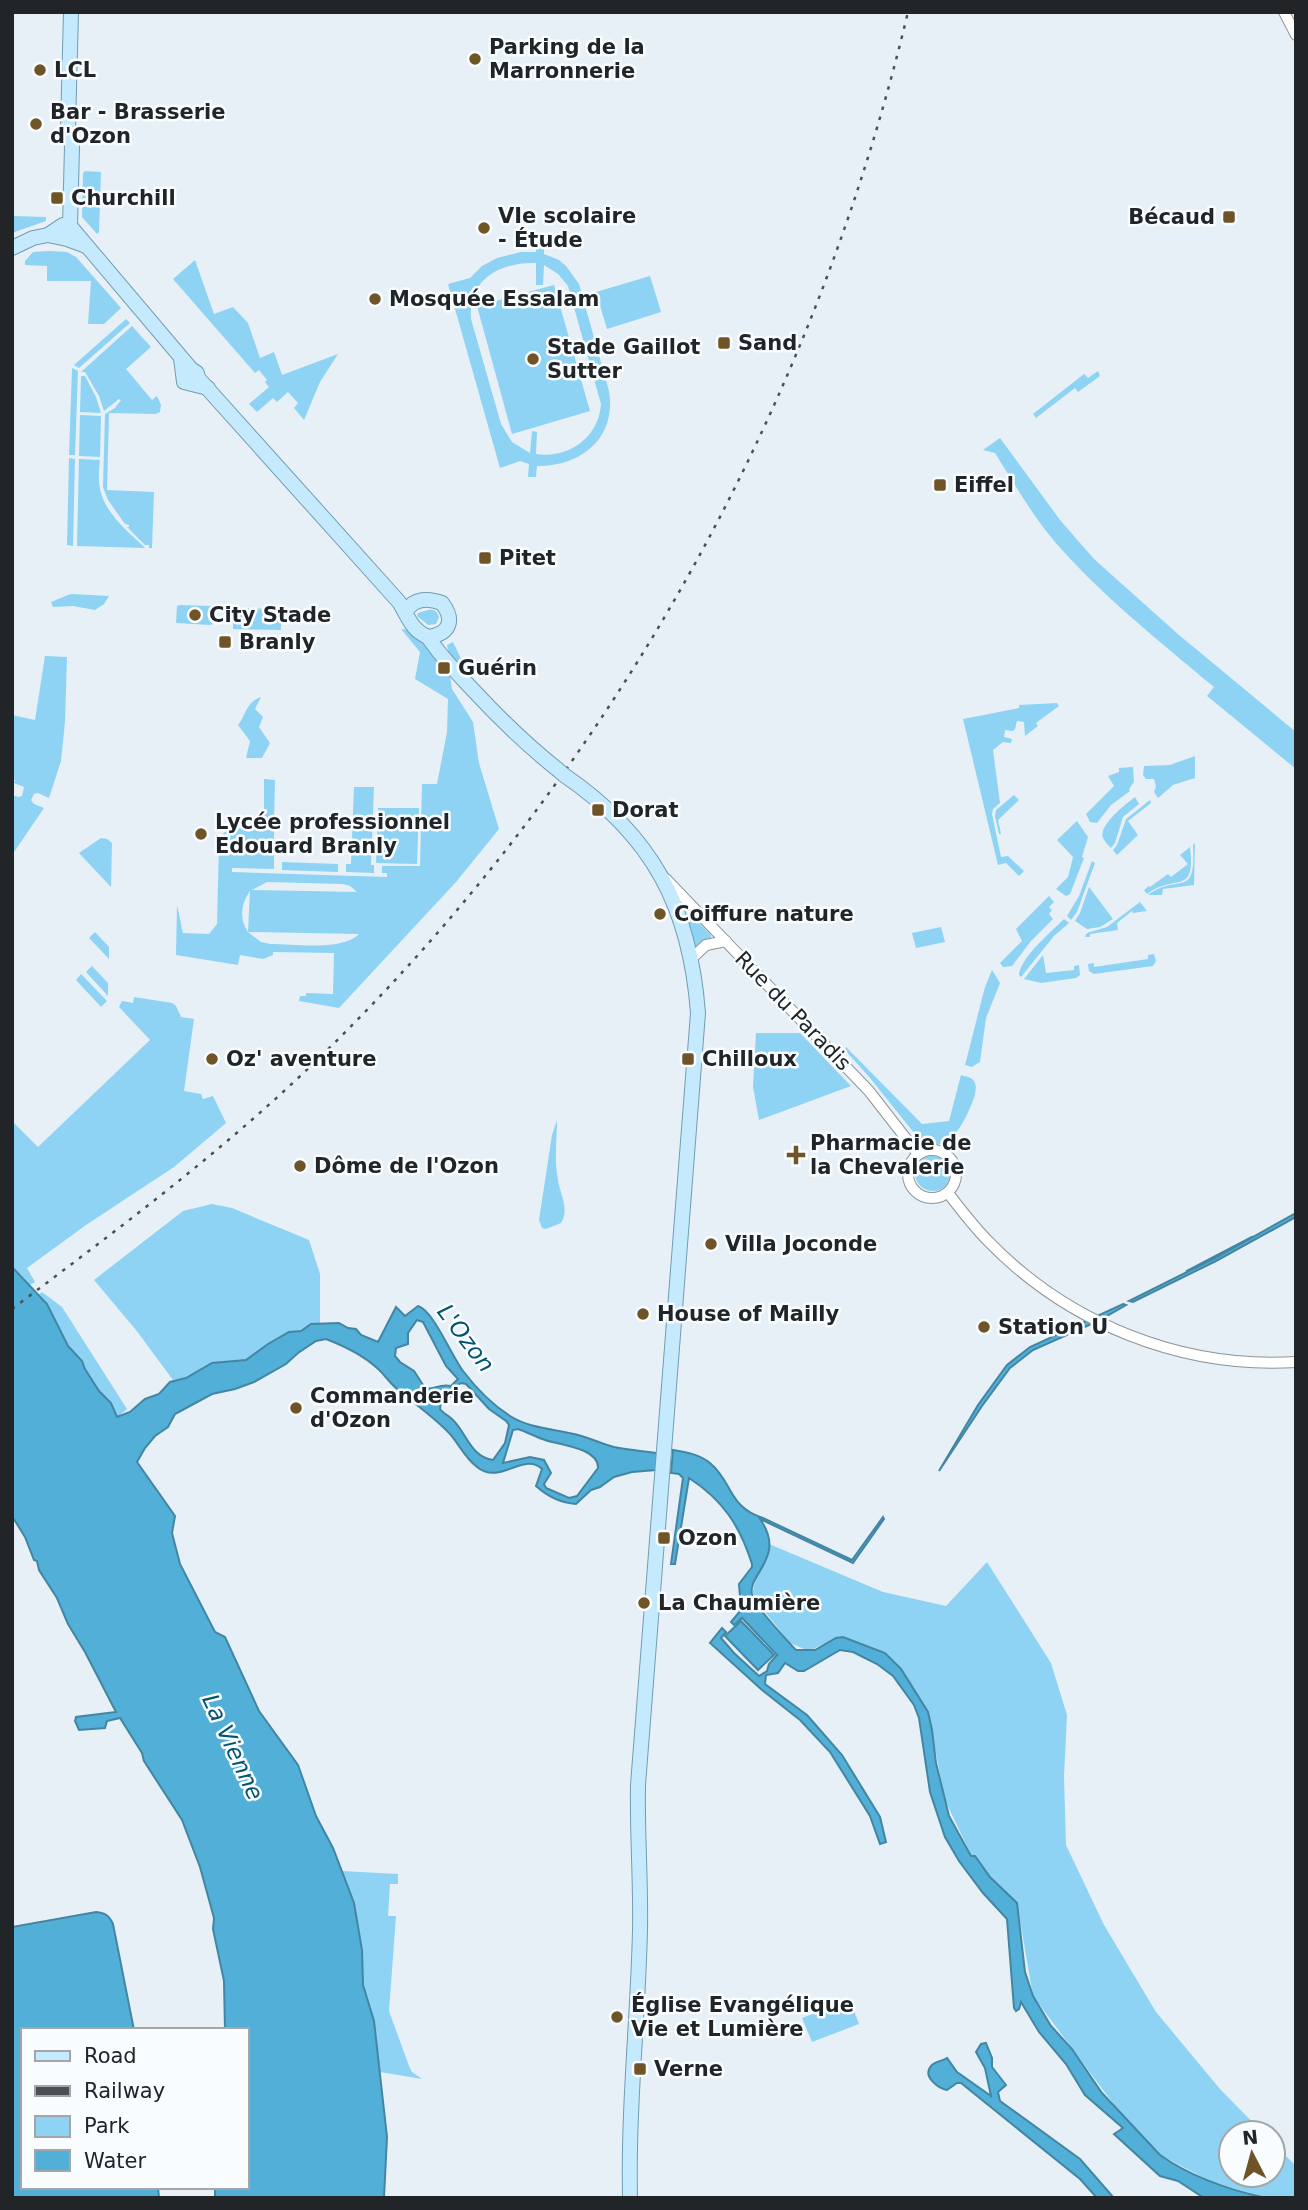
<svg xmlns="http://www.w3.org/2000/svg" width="1308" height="2210" font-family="'DejaVu Sans',sans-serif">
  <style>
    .green { fill: #8ed3f4; fill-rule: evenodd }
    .water { fill: #52afd8; stroke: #4386a3; stroke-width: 2; fill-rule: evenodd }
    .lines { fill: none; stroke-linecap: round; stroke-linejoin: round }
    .stream { stroke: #4386a3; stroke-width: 2.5 }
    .minor-casing { stroke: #8d969b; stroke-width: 12 }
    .major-casing { stroke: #739cb1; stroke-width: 16 }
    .minor { stroke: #fff; stroke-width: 10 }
    .major { stroke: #c5eafd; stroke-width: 14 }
    .rail { stroke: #4b5053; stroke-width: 2.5; stroke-dasharray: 3.5 7; stroke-linecap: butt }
    .major-bridge-casing { stroke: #739cb1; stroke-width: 16; stroke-linecap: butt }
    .major-bridge { stroke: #c5eafd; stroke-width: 14 }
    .poi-dot { fill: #6e5426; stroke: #f9fdff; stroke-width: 2.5 }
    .labels { text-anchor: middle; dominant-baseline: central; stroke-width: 5; stroke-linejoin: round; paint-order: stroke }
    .poi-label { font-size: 21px; font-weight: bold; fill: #212527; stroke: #f9fdff; text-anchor: start }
    .street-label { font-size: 21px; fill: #212527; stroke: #f9fdff }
    .water-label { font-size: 23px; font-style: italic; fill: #02536f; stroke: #f9fdff }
  </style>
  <rect width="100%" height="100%" fill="#e7f0f6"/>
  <g class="green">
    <path d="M85,171L101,172L99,232L97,234L82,217L83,173Z"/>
    <path d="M12,216L46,217V221L12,233Z"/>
    <path d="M536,244L544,245V254L559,260L566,266L579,284L609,391C617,438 581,467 537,466L536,477H528L529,464L520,461L500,468L448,284L470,278L482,266L497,258L521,252H536ZM536,263V285H543L544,265L558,274L568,286L601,404C599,437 569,459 536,454L537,432L532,431L530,453L512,442L501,424L471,319C468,279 500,262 536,263Z"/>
    <path d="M49,251L67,252L76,257L121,308L104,324H88L91,281H47V266L25,265V261L33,252Z"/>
    <path d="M195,260L214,314L233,307L248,323L260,358L274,352L282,375L338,354L320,382L304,420L294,408L298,403L288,392L277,402L273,398L257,412L249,404L269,387L265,382L267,380L259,370L255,373L173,279Z"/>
    <path d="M650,276L661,312L607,329L596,292Z"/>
    <path d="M554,285L590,411L512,434L477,306Z"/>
    <path d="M126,319L130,323L79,368L74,365Z"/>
    <path d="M132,326L151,347L126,369L152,400L157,396L161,405L160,412L156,414L109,413L107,490L154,492L152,548H149V545H145L127,527H129V525L125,524L108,500L103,487L105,414L115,408L121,400L119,399L104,411L99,396L85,372H81Z"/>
    <path d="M72,368L78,371L75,455H69Z"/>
    <path d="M1098,371L1100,376L1078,392L1075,388L1036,418L1033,414L1084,374L1088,378Z"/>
    <path d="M81,376H85L96,397L101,413L80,412Z"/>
    <path d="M80,415L101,416L100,457L79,456Z"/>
    <path d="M1000,438L1060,520L1094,559L1179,635L1296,732V769L1207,696L1214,687C1159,641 1102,596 1055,542C1032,515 1014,483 995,453L983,450Z"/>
    <path d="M69,458L75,459L73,546L67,545Z"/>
    <path d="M79,459L100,460C99,469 98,479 100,489C105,514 128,531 145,548L77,546Z"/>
    <path d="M68,595L72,594L109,596L104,604L95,610L73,606L53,607L51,602Z"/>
    <path d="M180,605L210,606L213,607V624L210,625L176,623L177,606Z"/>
    <path d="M233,608L281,609V630L233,629Z"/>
    <path d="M428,610C434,609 437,611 439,617L436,624L428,625L417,616L418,613Z"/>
    <path d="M401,629L409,630L424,642L450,675L452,689L473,722L479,763L499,829L456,882L339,1008L299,1001L300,996H306V993L333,994L334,953L273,952V955L263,959L240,955L238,965L176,955L177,905L183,933L209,934L217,924L219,843C221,835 224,831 232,828L274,830V869L232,868V872L387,877V873H382V866H420L422,784H437L447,732L448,699L415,679L420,652ZM267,882L343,884L350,886L357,892L252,890ZM250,891L248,932C239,919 241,904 250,891ZM248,932L358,934V935C340,951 295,944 270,944L261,942Z"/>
    <path d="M453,642L468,673L466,674L449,654L447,645Z"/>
    <path d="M45,656L67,657L65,722L61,761L49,798L38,793L34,794L31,800L34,804L44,808L12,855V795L19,797L22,796L24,787L14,783L15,780L12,779V715L35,720Z"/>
    <path d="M261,697L255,709L263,717L259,727L270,743L262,758H246L250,741L238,725C246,715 246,702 261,697Z"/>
    <path d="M1057,703L1059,706L1036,723L1038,726L1025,736L1024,722L1017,721L1015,729L1013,731L1005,730L1004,737L1012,739L1011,743L1003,742L993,750L1000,803L993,809L992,814L1001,857L1008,856L1024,871L1019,876L1006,863L998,865L963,719L1019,708V705Z"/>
    <path d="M1195,756V778L1173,785L1158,798L1154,792L1156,786L1154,779H1146L1143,775L1144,766L1170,765Z"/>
    <path d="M1133,767L1134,782L1129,789L1130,791L1111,805L1097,823L1090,822L1086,814L1114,786L1108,776L1119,772V768Z"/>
    <path d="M264,779L275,780L274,823H264Z"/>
    <path d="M354,787H374L371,865H374V873L346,872V864H351Z"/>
    <path d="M1014,795L1019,800L998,820L1001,834H999L995,816L996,810Z"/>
    <path d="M1135,797L1139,804L1123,817L1115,843L1111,848C1108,845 1105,842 1103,838C1098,825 1126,804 1135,797Z"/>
    <path d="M1150,800L1151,803L1128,821L1138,835L1117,855L1113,850L1117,845L1126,819Z"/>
    <path d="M378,808H419L417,864L376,863Z"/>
    <path d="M1077,821L1088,837L1082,857L1084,858L1070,894L1066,896L1056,889L1068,877L1073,857L1057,840Z"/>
    <path d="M101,838L107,839L112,843L111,887L79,853Z"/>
    <path d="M1195,843L1194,885L1163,889L1162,895H1148C1179,872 1196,901 1193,845Z"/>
    <path d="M1190,847C1196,897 1175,873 1147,894L1144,890L1149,886L1150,887L1168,874L1171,877L1188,864L1180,855Z"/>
    <path d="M1092,861L1095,863L1077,912L1071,920L1067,916L1079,896Z"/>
    <path d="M282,862L338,864V872L282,870Z"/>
    <path d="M1089,887L1113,919L1100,927L1087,929L1075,921L1080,913Z"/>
    <path d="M1049,896L1054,902L1049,907L1052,910L1049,914L1053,919L1031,941L1012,966L1003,967L1000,963L1022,941L1016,929Z"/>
    <path d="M1140,902L1147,911L1133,913L1132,911L1117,923L1118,930L1090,934V937H1085L1087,933L1107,927Z"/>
    <path d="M689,915L692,916L711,935V939L698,946H695L686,917Z"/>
    <path d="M1064,919L1069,923L1054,936L1021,977L1019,975C1020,958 1051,932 1064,919Z"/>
    <path d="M941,927L945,942L916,948L912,933Z"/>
    <path d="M95,932L109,947V959L89,938Z"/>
    <path d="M1154,954L1156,961L1153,966L1094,974L1089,971L1088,964L1094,963V967L1148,959V955Z"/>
    <path d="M1043,955L1046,973L1074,970V966L1079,965L1080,975L1076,978L1041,983L1024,979Z"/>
    <path d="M92,966L108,983V996L86,972Z"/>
    <path d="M992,970L1000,983L986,1018L980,1062L972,1067L965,1065L985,987Z"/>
    <path d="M81,974L107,1001L101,1007L76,980Z"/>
    <path d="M134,997L172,1003L176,1006L181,1017L194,1019L184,1091L201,1094L203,1099L213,1096L226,1123L174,1167L86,1225L27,1268L35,1282L30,1285L12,1267V1121L38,1147L150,1040L119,1007L122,1001L133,1003Z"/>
    <path d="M756,1033H800L851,1086L759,1120L753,1087Z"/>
    <path d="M846,1047L922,1124L949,1121L961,1075C966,1077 973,1077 975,1083C978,1090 972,1104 969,1110C960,1130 945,1157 919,1139L870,1078L844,1049Z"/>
    <path d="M557,1120C557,1139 554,1159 558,1180C560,1194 570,1210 561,1223L546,1229L542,1228L539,1220L552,1135Z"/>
    <circle cx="933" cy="1173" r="18"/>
    <path d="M212,1204L232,1208L309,1240L320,1274V1323H315L301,1331L289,1332L246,1360L212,1363L186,1378L173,1380L136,1330L94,1280L183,1211Z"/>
    <path d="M42,1292L62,1307L127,1409L115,1419L79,1358L68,1349L37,1296Z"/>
    <path d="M769,1544L883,1592L946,1606L987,1562L1051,1663L1067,1715L1064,1777L1066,1845L1104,1925L1156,2012L1220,2089L1263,2133H1231V2175H1273V2143L1296,2166V2198H1266L1210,2181L1160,2155L1115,2106L1033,1996L1017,1903L972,1857L945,1800L928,1712L901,1669L836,1638L809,1651L790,1643L752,1596C754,1577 767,1563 769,1544Z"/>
    <path d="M342,1871L398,1874V1884H390L388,1916H396L389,2011L409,2066L412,2072L422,2079L380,2072L374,2021L363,1985L362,1950L354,1903Z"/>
    <path d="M850,2000L859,2024L812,2042L802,2018Z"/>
  </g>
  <g class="water">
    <path d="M1296,1213V1217L1216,1261L1133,1302L1129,1301L1215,1258Z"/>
    <path d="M12,1267L47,1304L68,1346L82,1361L85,1369L99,1391L111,1403L117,1417L130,1412L145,1399L159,1394L170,1382L186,1378L212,1363L246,1360L268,1344L289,1332L301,1331L311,1324L339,1323L348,1328L356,1329L361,1335L378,1342L396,1307L405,1316L418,1306C433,1310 452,1357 463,1371C476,1388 493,1405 510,1416C531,1429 555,1429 578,1435C590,1438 602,1444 614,1447C628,1450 643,1451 657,1453L656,1470L632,1472L614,1477L600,1487L591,1490L576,1504C562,1503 547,1496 536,1486L542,1469C524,1451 500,1486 477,1467C465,1458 459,1444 450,1434C433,1416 413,1403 396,1388C389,1382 384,1374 377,1368C362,1354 344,1346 326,1339L316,1341L298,1353L286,1364L254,1382L235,1389L212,1394L175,1414L168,1427L155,1436L145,1448L137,1462L175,1516L172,1533L180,1564L215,1632L225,1637L259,1711L298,1765L316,1816L333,1848L354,1903L362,1950L363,1985L374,2021L387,2137L384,2198H215V2187H247V2030H225L224,1981L213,1929L214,1918L200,1867L182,1820L144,1761L142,1753L120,1718L107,1721L105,1728L79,1730L75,1721L76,1717L116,1712L85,1652L68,1624L57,1598L39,1570L37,1561L34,1560L25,1537L12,1516ZM417,1320L423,1322L446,1366L458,1379L451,1386C439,1383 433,1391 425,1388L414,1371L400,1362L395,1356L396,1348L408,1344V1333ZM461,1383L466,1384L489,1409L506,1421L509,1425L505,1443L493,1460C471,1457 467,1434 453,1420C449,1416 443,1413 440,1409L441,1402L451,1396L453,1388ZM518,1429C527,1432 536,1437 545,1440C560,1445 599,1448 598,1468L577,1496L569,1498L546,1488L544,1484L551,1473L544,1460L530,1457L503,1463L513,1430Z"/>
    <path d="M1123,1304L1126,1305L1098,1321L1033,1350L1010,1368L982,1406L939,1471L978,1405L1007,1365L1030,1347Z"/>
    <path d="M673,1450C685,1452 699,1454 710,1463C733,1482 728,1507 763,1518L852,1560L883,1517L884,1519L853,1563L760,1519C787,1557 747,1574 752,1595C755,1607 786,1639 796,1650H815L836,1638L843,1637L885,1653L901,1669L928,1712L932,1730L936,1763L949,1816L971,1856H975L990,1877L1017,1903L1025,1972L1033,1996L1051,2026L1072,2049L1102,2093L1160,2155C1191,2177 1230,2190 1266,2198H1204L1178,2181L1160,2176L1114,2134L1123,2128L1085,2095L1066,2064L1039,2032L1021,2002L1019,2009L1016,2011L1014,2008L1007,1919L983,1893L959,1861L945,1837L930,1792L919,1718L914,1705L893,1676L877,1664L853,1652L840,1650L804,1671H798L785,1663L778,1673L766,1675L765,1684L807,1715L842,1755L880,1817L886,1842L880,1844L870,1816L830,1752L800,1720L762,1690L710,1643L722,1628L726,1632L721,1638L734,1653L759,1676L767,1671L769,1664L777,1655L742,1618L734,1625L731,1622L741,1610L739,1584L752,1567V1564C740,1526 723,1500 689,1478L675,1564H671L683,1478L679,1474L671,1473Z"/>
    <path d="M741,1621L774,1655L758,1670L725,1636Z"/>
    <path d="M96,1912C105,1913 109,1915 113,1924L134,2030H23V2187H158L159,2198H12V1927Z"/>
    <path d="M986,2043L992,2058V2067L1006,2085L998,2092L1000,2101L1080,2159L1114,2198H1097L1080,2179L961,2083H957L947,2090C938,2088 921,2076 932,2065C936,2061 943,2061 947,2058L957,2072L991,2096L985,2068L976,2052L981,2044Z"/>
  </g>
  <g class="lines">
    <path class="stream" d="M1187,1271L1252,1237"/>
    <g class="minor-casing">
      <g id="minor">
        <path d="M1284,12L1296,35"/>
        <path d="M666,879L869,1091L918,1154"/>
        <path d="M692,958L706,945L726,941"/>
        <circle cx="932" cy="1174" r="24"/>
        <path d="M948,1193C961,1210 974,1227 989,1242C1069,1324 1182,1369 1296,1362"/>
      </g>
    </g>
    <g class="major-casing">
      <g id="major">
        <path d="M70,226L191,369L197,373L198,378L399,602C408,616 411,630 428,637C450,634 455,620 442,603C429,598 414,598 406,611"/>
        <path d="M70,226L72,146L68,127L71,12"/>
        <path d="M48,235L67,239L86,246"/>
        <path d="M12,248L33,238L48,235L63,225L70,226"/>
        <path d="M181,358L184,382L208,388"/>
        <path d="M428,637C441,657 458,674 474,691C500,719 527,745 557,769"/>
        <path d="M564,775C653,836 690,907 698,1013L638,1785C637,1833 641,1881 640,1930C638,2019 628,2108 630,2198"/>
      </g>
    </g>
    <use href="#minor" class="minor"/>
    <use href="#major" class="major"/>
    <path class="rail" d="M12,1309C109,1236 207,1163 296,1080C600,794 811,418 908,12"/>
    <g class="major-bridge-casing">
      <path id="major-bridge" d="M557,769L564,775"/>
    </g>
    <use href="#major-bridge" class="major-bridge"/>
  </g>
  <g class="poi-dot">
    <circle cx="475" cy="59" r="7"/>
    <circle cx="40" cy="70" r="7"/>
    <circle cx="36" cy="124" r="7"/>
    <rect x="50" y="191" width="14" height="14" rx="3.5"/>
    <rect x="1222" y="210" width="14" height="14" rx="3.5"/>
    <circle cx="484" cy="228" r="7"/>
    <circle cx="375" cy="299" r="7"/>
    <rect x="717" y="336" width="14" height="14" rx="3.5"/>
    <circle cx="533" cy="359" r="7"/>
    <rect x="933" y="478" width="14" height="14" rx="3.5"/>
    <rect x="478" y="551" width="14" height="14" rx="3.5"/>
    <circle cx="195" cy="615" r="7"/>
    <rect x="218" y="635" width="14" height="14" rx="3.5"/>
    <rect x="437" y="661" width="14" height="14" rx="3.5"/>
    <rect x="591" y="803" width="14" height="14" rx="3.5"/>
    <circle cx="201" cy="834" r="7"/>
    <circle cx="660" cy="914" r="7"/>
    <circle cx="212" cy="1059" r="7"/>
    <rect x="681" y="1052" width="14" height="14" rx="3.5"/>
    <path d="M792.5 1144.5h7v7h7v7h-7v7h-7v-7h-7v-7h7z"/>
    <circle cx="300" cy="1166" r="7"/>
    <circle cx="711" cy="1244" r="7"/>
    <circle cx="643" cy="1314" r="7"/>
    <circle cx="984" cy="1327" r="7"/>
    <circle cx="296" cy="1408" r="7"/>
    <rect x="657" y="1531" width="14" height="14" rx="3.5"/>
    <circle cx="644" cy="1603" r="7"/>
    <circle cx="617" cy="2017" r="7"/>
    <rect x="633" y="2062" width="14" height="14" rx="3.5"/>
  </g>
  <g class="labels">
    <g class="poi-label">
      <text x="489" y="47">Parking de la<tspan x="489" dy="24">Marronnerie</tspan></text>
      <text x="54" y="70">LCL</text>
      <text x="50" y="112">Bar - Brasserie<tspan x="50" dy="24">d'Ozon</tspan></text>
      <text x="71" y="198">Churchill</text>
      <text x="498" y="216">VIe scolaire<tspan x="498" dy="24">- Étude</tspan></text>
      <text x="1215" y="217" text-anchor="end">Bécaud</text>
      <text x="389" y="299">Mosquée Essalam</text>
      <text x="738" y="343">Sand</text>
      <text x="547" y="347">Stade Gaillot<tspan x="547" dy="24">Sutter</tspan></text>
      <text x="954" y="485">Eiffel</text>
      <text x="499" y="558">Pitet</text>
      <text x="209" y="615">City Stade</text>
      <text x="239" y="642">Branly</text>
      <text x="458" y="668">Guérin</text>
      <text x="612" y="810">Dorat</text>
      <text x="215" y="822">Lycée professionnel<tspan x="215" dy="24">Edouard Branly</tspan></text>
      <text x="674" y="914">Coiffure nature</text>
      <text x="226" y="1059">Oz' aventure</text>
      <text x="702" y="1059">Chilloux</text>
      <text x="810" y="1143">Pharmacie de<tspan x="810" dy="24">la Chevalerie</tspan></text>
      <text x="314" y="1166">Dôme de l'Ozon</text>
      <text x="725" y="1244">Villa Joconde</text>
      <text x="657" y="1314">House of Mailly</text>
      <text x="998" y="1327">Station U</text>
      <text x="310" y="1396">Commanderie<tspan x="310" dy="24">d'Ozon</tspan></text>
      <text x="678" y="1538">Ozon</text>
      <text x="658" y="1603">La Chaumière</text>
      <text x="631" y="2005">Église Evangélique<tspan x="631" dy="24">Vie et Lumière</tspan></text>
      <text x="654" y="2069">Verne</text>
    </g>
    <g class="street-label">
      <text transform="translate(793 1011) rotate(46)">Rue du Paradis</text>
    </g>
    <g class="water-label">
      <text transform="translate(466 1338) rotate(53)">L'Ozon</text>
      <text transform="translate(233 1747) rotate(65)">La Vienne</text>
    </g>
  </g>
  <rect width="1308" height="2210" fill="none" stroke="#212527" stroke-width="28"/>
  <rect x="21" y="2028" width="228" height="161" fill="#f9fdff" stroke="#a3a7a9" stroke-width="2"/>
  <rect x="35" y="2051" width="35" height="10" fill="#c5eafd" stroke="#a3a7a9" stroke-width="2"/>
  <text x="84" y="2063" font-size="21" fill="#212527">Road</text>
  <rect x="35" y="2086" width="35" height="10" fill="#4b5053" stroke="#a3a7a9" stroke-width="2"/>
  <text x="84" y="2098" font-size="21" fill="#212527">Railway</text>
  <rect x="35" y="2116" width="35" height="21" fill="#8ed3f4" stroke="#a3a7a9" stroke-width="2"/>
  <text x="84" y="2133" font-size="21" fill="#212527">Park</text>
  <rect x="35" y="2150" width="35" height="21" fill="#52afd8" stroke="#a3a7a9" stroke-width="2"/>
  <text x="84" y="2168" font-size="21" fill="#212527">Water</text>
  <g transform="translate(1252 2154) rotate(354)"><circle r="33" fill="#f9fdff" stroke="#a3a7a9" stroke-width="2"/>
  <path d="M0-5L12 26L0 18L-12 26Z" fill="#6e5426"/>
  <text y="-10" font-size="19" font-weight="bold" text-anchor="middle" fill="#212527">N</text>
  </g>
</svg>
